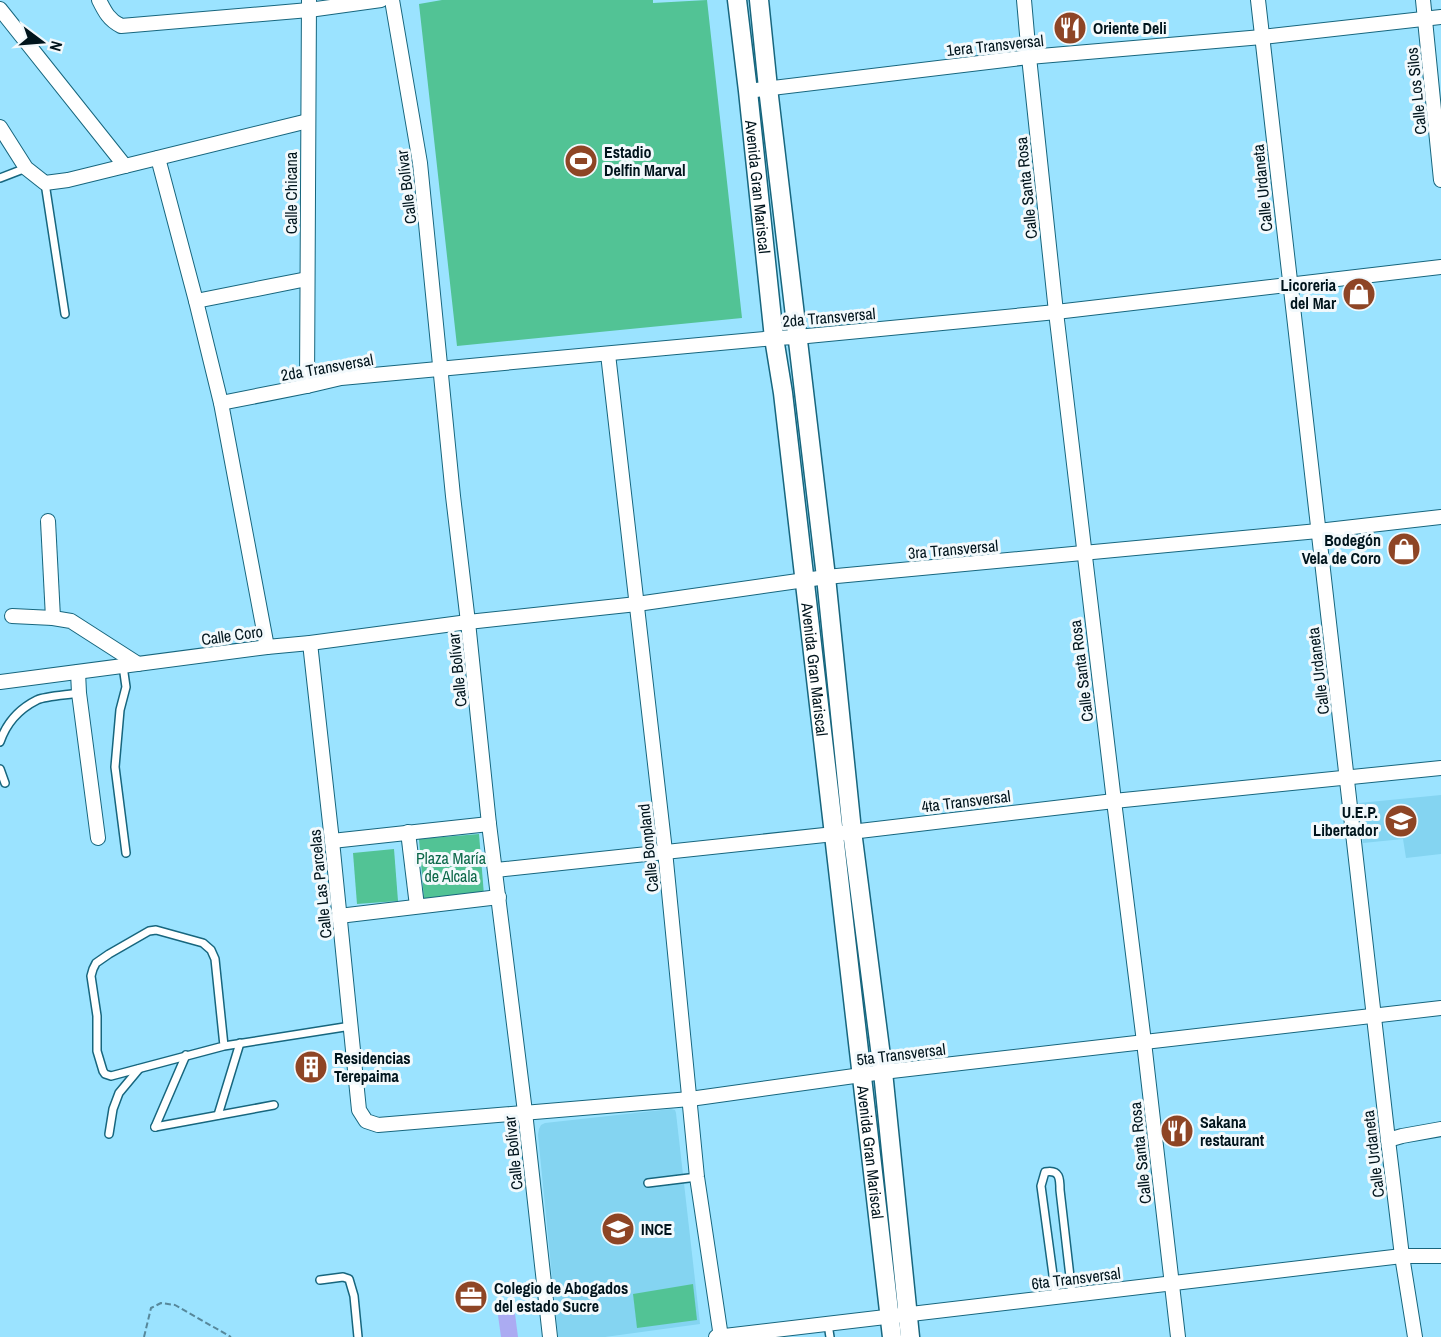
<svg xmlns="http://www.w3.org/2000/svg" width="1441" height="1337" font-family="'Archivo Narrow',sans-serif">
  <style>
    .built { fill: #84d4f1 }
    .green { fill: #52c395 }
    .water { fill: #ababf2 }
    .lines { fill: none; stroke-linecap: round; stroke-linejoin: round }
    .lane-casing { stroke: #17667e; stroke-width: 10 }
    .street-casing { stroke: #17667e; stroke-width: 16 }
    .secondary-casing { stroke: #17667e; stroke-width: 21 }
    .path { stroke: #57889b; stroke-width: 2; stroke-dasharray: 6 3; stroke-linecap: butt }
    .lane { stroke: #fff; stroke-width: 7 }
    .street { stroke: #fff; stroke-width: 14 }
    .secondary { stroke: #fff; stroke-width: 18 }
    .labels { text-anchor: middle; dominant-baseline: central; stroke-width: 6; stroke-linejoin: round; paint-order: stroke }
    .poi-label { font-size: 16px; font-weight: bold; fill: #00141c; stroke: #f2f9fc; text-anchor: start }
    .street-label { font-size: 16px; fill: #00141c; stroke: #f2f9fc }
    .park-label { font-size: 16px; fill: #0b6748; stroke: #f2f9fc }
  </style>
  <rect width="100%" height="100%" fill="#9be3ff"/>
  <g class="built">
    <path d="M1441,795V854L1406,858L1403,839L1363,843L1359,803Z"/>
    <path d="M671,1109L675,1110L676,1113L700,1324L605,1337H558L538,1135L539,1129L541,1125L545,1123Z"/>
  </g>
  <g class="green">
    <path d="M442,0H653V3L707,0L742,318L457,346L419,4Z"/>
    <path d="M479,834L484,895L424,900L419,839Z"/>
    <path d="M394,849L398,901L357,904L353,853Z"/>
    <path d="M693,1284L697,1320L637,1328L633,1294Z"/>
  </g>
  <path class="water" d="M514,1306L518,1337H501L497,1308Z"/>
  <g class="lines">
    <g class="lane-casing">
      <g id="lane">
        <path d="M0,178L26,168"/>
        <path d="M45,183L65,314"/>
        <path d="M123,666L126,687L120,710L115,767L126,853"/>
        <path d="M0,742C6,724 19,709 37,700C46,696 68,695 79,693"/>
        <path d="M0,769L5,783"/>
        <path d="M224,1046L215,959L211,950L203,943L156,930L149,931L109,954L96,963L93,969L91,976L97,1016V1051L103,1071L105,1074L111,1076L224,1046L351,1026"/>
        <path d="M218,1115L240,1043"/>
        <path d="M155,1127L274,1105"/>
        <path d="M155,1127L186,1055"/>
        <path d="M109,1134L113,1109L119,1093L139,1069"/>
        <path d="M648,1183L697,1177"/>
        <path d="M320,1280L343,1277L349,1279L354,1296L358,1337"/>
        <path d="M1056,1297L1041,1186L1045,1172C1060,1169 1060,1179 1060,1190L1072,1294"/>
        <path d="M828,1324L830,1337"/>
      </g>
    </g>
    <g class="street-casing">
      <g id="street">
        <path d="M99,0C105,12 109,20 121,26L309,10L381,0"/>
        <path d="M392,0L420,163L453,496L468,622L489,824L525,1112L550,1337"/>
        <path d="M1024,0L1029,57L1056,312L1114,801L1144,1042L1178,1337"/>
        <path d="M1258,0L1388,1140L1402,1256L1415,1337"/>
        <path d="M1423,0L1441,180"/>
        <path d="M0,9L125,166"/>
        <path d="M748,91L1029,57L1262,37L1441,17"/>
        <path d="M0,127L26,168L45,183L68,180L308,121"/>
        <path d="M158,158L196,301L221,403L267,647"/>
        <path d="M196,301L307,279"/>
        <path d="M608,354L665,851L697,1177L721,1337"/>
        <path d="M307,386L309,0"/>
        <path d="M221,403L307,386L341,378L774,338L797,337L1056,312L1441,267"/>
        <path d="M48,521L53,618"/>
        <path d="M12,616L53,618L71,621L138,664"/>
        <path d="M310,643L332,841L359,1110L366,1121L378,1125L690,1099L883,1072L1441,1008"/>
        <path d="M78,672L79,693L98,838"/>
        <path d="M0,682L267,647L310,643L468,622L637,604L826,577L1318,531L1441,517"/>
        <path d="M408,832L417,906"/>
        <path d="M332,841L489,824"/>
        <path d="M496,870L834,834L1114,801L1441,768"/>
        <path d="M339,916L499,897"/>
        <path d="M1388,1140L1402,1136L1441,1129"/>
        <path d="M716,1337L1402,1256H1441"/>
      </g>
    </g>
    <g class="secondary-casing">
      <g id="secondary">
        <path id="s1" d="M737,0L748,91L774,338L783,393L892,1337"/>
        <path d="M759,0L768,88L826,577L852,831L883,1072L910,1337"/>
      </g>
    </g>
    <path class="path" d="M144,1337L151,1308L161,1303L175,1305L231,1337"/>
    <use href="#lane" class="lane"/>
    <use href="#street" class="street"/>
    <use href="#secondary" class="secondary"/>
  </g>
  <defs>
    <g id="restaurant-disc" transform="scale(1.725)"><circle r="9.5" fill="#8e4525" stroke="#f2f9fc"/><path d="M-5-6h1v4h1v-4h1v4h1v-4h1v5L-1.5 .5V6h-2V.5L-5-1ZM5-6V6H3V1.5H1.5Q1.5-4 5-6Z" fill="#fff"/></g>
    <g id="stadium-disc" transform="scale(1.725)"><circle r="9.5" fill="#8e4525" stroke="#f2f9fc"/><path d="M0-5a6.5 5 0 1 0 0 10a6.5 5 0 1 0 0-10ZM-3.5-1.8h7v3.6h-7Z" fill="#fff"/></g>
    <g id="shop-disc" transform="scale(1.725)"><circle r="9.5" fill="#8e4525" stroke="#f2f9fc"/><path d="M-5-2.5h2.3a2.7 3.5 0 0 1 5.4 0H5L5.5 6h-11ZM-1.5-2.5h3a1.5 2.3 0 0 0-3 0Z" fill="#fff"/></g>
    <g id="school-disc" transform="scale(1.725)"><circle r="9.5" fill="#8e4525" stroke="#f2f9fc"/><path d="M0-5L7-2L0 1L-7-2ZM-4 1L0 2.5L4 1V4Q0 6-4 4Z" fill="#fff"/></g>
    <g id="building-disc" transform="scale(1.725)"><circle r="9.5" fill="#8e4525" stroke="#f2f9fc"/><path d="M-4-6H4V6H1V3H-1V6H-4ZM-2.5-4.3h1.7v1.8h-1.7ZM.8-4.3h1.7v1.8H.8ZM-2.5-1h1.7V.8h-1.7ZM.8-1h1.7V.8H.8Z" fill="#fff"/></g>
    <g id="university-disc" transform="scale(1.725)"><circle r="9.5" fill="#8e4525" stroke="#f2f9fc"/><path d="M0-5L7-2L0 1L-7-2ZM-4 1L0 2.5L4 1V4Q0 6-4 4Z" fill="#fff"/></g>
    <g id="office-disc" transform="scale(1.725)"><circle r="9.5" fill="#8e4525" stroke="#f2f9fc"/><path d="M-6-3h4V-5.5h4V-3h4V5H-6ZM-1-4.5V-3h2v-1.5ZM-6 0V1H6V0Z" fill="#fff"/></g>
  </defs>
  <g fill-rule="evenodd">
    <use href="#restaurant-disc" x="1070" y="28"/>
    <use href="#stadium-disc" x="581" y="161"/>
    <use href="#shop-disc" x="1359" y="294"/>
    <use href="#shop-disc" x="1404" y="549"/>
    <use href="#school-disc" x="1401" y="821"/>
    <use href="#building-disc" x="311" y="1067"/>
    <use href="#restaurant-disc" x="1177" y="1131"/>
    <use href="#university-disc" x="618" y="1229"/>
    <use href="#office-disc" x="471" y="1297"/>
  </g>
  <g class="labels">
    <g class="poi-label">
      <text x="1093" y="28">Oriente Deli</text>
      <text x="604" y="152">Estadio<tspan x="604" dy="18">Delfin Marval</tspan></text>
      <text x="1336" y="285" text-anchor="end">Licoreria<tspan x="1336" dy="18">del Mar</tspan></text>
      <text x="1381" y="540" text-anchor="end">Bodegón<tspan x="1381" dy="18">Vela de Coro</tspan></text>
      <text x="1378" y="812" text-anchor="end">U.E.P.<tspan x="1378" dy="18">Libertador</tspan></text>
      <text x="334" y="1058">Residencias<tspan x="334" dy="18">Terepaima</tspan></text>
      <text x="1200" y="1122">Sakana<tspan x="1200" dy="18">restaurant</tspan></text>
      <text x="641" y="1229">INCE</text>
      <text x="494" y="1288">Colegio de Abogados<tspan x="494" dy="18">del estado Sucre</tspan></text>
    </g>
    <g class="street-label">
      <text transform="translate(995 45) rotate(-6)">1era Transversal</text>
      <text transform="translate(1416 91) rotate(-96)">Calle Los Silos</text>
      <text stroke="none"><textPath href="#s1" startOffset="188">Avenida Gran Mariscal</textPath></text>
      <text transform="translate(406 187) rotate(-97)">Calle Bolívar</text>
      <text transform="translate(1026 188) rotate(-96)">Calle Santa Rosa</text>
      <text transform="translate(1262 188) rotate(-96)">Calle Urdaneta</text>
      <text transform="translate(291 193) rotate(-90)">Calle Chicana</text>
      <text transform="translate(829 317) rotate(-5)">2da Transversal</text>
      <text transform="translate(327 367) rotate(-10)">2da Transversal</text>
      <text transform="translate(953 549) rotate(-5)">3ra Transversal</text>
      <text transform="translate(232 635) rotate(-8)">Calle Coro</text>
      <text stroke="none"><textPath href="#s1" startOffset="674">Avenida Gran Mariscal</textPath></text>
      <text transform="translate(457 670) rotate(-96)">Calle Bolívar</text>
      <text transform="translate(1081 671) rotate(-97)">Calle Santa Rosa</text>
      <text transform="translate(1318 671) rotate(-97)">Calle Urdaneta</text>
      <text transform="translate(966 801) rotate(-7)">4ta Transversal</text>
      <text transform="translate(648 848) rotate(-96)">Calle Bonpland</text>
      <text transform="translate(320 884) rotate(-96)">Calle Las Parcelas</text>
      <text transform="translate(901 1054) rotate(-7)">5ta Transversal</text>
      <text stroke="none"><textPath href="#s1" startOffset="1160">Avenida Gran Mariscal</textPath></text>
      <text transform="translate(513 1153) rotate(-96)">Calle Bolívar</text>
      <text transform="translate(1140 1153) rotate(-96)">Calle Santa Rosa</text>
      <text transform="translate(1373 1154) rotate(-97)">Calle Urdaneta</text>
      <text transform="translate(1076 1278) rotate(-7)">6ta Transversal</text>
    </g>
    <g class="park-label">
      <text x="451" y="858">Plaza María<tspan x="451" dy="18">de Alcala</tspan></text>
    </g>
  </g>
  <g transform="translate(42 42) rotate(106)" stroke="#f2f9fc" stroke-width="4.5" paint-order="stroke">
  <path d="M0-4.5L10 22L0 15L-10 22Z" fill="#00141c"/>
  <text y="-9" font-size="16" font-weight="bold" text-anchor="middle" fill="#00141c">N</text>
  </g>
</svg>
